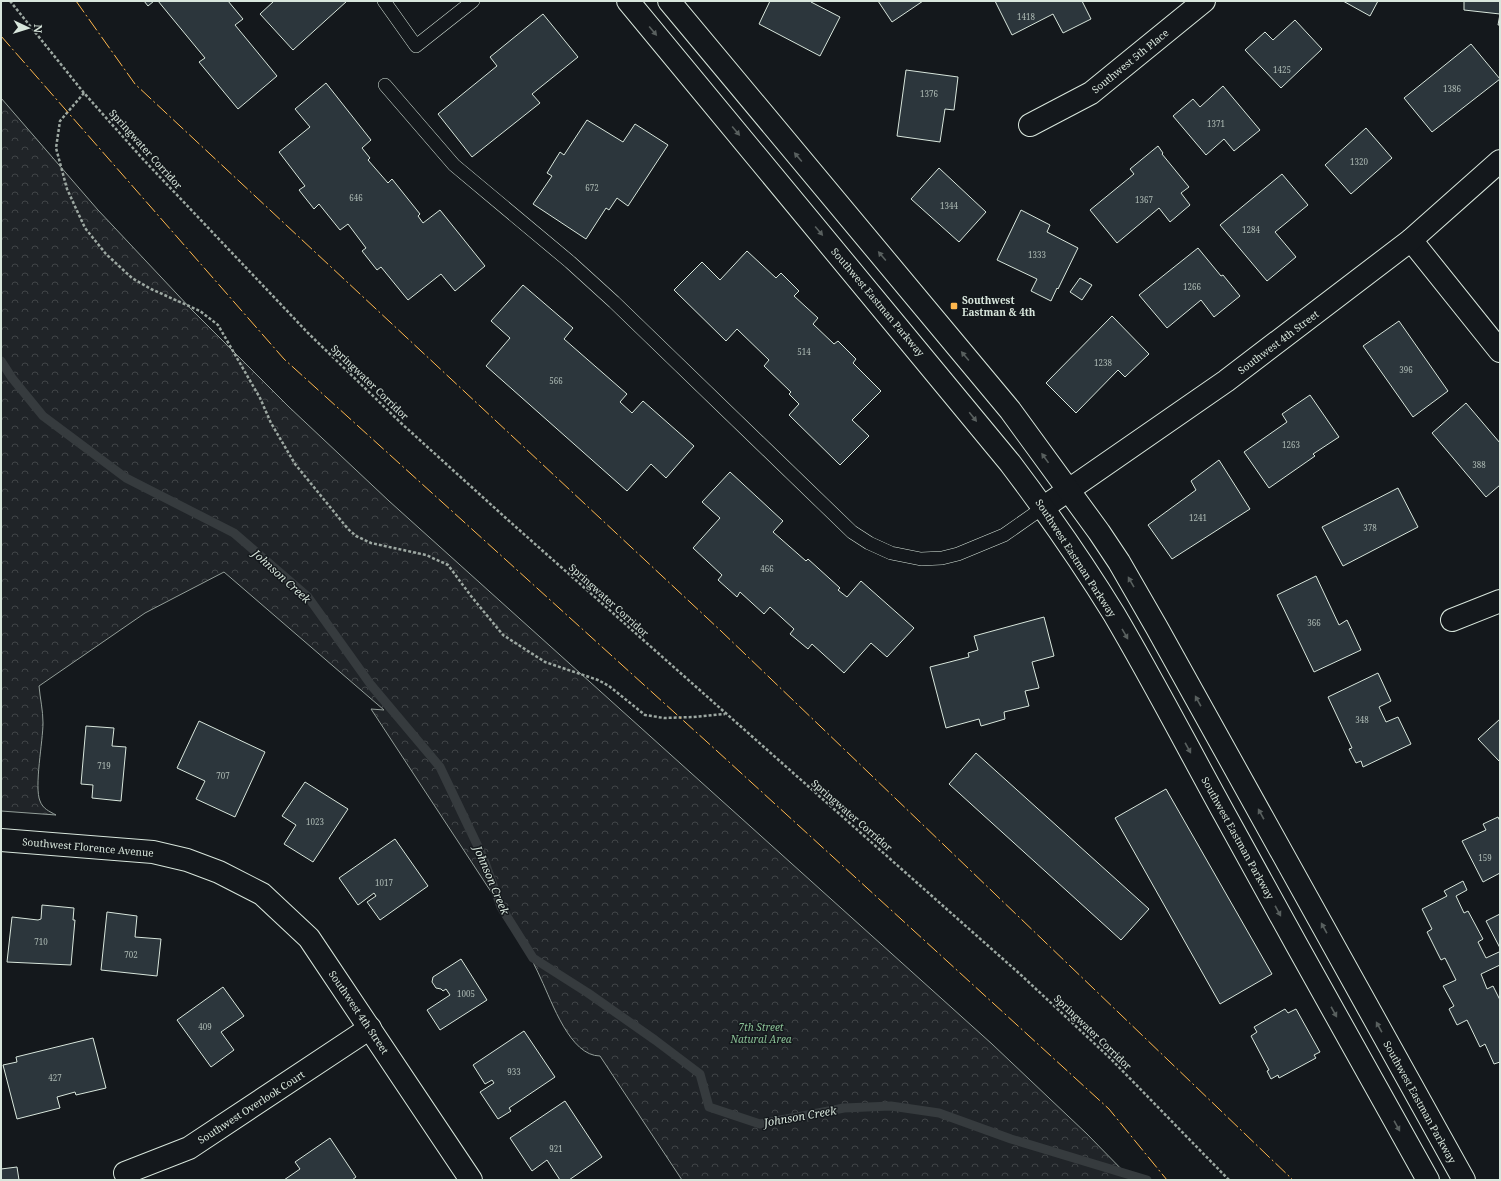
<svg xmlns="http://www.w3.org/2000/svg" width="1501" height="1181" font-family="'Noto Serif',serif">
  <style>
    .park { fill: url(#park-crowns); stroke: #939e99 }
    .lines { fill: none; stroke-linecap: round; stroke-linejoin: round }
    .stream { stroke: #363b3e; stroke-width: 9 }
    .building { fill: #2c363c; stroke: #d8e6dc }
    .service-casing { stroke: #d8e6dc; stroke-width: 14 }
    .minor-casing { stroke: #d8e6dc; stroke-width: 24 }
    .secondary-casing { stroke: #d8e6dc; stroke-width: 24 }
    .path { stroke: #9da8a2; stroke-width: 2.5; stroke-dasharray: 3 2; stroke-linecap: butt }
    .service { stroke: #14181c; stroke-width: 13 }
    .minor { stroke: #14181c; stroke-width: 22 }
    .secondary { stroke: #14181c; stroke-width: 22 }
    .power { stroke: #ffb74d; stroke-width: 1; stroke-dasharray: 14 3 2 3; stroke-linecap: butt }
    .oneway { fill: #59605f }
    .poi-dot { fill: #ffb74d; stroke: #14181c; stroke-width: 1.5 }
    .labels { text-anchor: middle; dominant-baseline: central; stroke-width: 3; stroke-linejoin: round; paint-order: stroke }
    .number-label { font-size: 8px; fill: #adbab4 }
    .street-label { font-size: 10px; fill: #d8e6dc; stroke: #14181c }
    .poi-label { font-size: 10px; font-weight: bold; fill: #d8e6dc; stroke: #14181c; text-anchor: start }
    .park-label { font-size: 10px; font-style: italic; fill: #8ac095; stroke: #14181c }
    .water-label { font-size: 11px; font-style: italic; fill: #d8e6dc; stroke: #14181c }
  </style>
  <defs>
    <pattern id="park-crowns" width="20" height="18" patternUnits="userSpaceOnUse"><rect width="20" height="18" fill="#202428"/><path d="M2 6a3 3 0 1 1 6 0M12 15a3 3 0 1 1 6 0" fill="none" stroke="#404447"/></pattern>
  </defs>
  <rect width="100%" height="100%" fill="#14181c"/>
  <path class="park" d="M1,98L98,210L192,310L289,407L389,501L992,1044L1087,1134L1132,1180H682L600,1056C570,1056 552,1002 541,979C537,970 532,960 527,951L526,945L371,709L384,710L224,572L145,613L39,686C40,698 43,710 43,723C43,741 34,787 40,801C43,809 49,811 56,815L1,811Z"/>
  <g class="lines">
    <path class="stream" d="M1,361L12,378L43,416L126,478L234,533L308,597L371,685L440,767L483,857L501,907L533,958L588,993L655,1040L700,1074L709,1107L760,1124L844,1108L891,1106L939,1113L1011,1139L1147,1180"/>
  </g>
  <g class="building">
    <path d="M144,1H154L148,6Z"/>
    <path d="M158,1H228L243,19L235,25L277,76L238,109L199,62L205,58Z"/>
    <path d="M274,1H347L293,50L260,14Z"/>
    <path d="M770,1H812L811,2L840,17L820,56L759,24Z"/>
    <path d="M878,1H923L892,22Z"/>
    <path d="M995,1H1082L1091,19L1063,33L1053,14L1012,35Z"/>
    <path d="M1343,1H1378L1370,16Z"/>
    <path d="M1464,1H1500V25H1498L1500,14L1464,10Z"/>
    <path d="M543,14L578,57L532,94L540,103L472,157L438,114L497,66L490,57Z"/>
    <path d="M1295,20L1322,49L1281,88L1245,50L1265,32L1273,40Z"/>
    <path d="M1471,44L1500,79L1432,132L1404,98Z"/>
    <path d="M906,70L958,77L954,110L945,109L940,142L897,136Z"/>
    <path d="M326,83L371,140L362,148L370,158L368,160L388,183L392,179L420,214L418,216L423,223L440,210L485,266L455,291L441,274L408,300L381,267L377,270L362,251L366,248L348,224L340,230L319,204L314,209L299,190L305,186L279,152L310,127L295,109Z"/>
    <path d="M1223,86L1260,130L1234,151L1224,139L1206,155L1173,116L1193,99L1200,107Z"/>
    <path d="M587,120L623,142L635,124L668,145L628,206L617,198L609,210L606,208L586,239L533,204L552,176L547,173L560,152L564,155Z"/>
    <path d="M1366,128L1392,158L1351,194L1325,165Z"/>
    <path d="M1158,146L1163,153L1162,154L1189,187L1181,193L1190,205L1170,222L1159,208L1117,243L1090,210L1134,174L1130,169Z"/>
    <path d="M939,168L986,212L959,242L911,199Z"/>
    <path d="M1282,174L1308,205L1275,232L1296,257L1267,281L1220,225Z"/>
    <path d="M1021,210L1050,225L1047,232L1078,248L1058,289L1057,288L1051,301L1031,291L1037,279L997,260Z"/>
    <path d="M1198,248L1221,276L1223,275L1240,296L1214,317L1201,300L1167,328L1139,295Z"/>
    <path d="M747,251L776,278L781,273L799,291L794,296L818,318L813,324L834,344L838,341L856,359L853,363L881,391L852,420L869,436L840,465L789,415L799,404L789,394L791,392L764,366L769,360L737,329L726,341L674,290L702,262L720,280Z"/>
    <path d="M1080,278L1092,285L1082,300L1070,292Z"/>
    <path d="M523,285L573,328L564,339L627,394L620,402L632,413L643,401L694,446L666,478L651,464L627,491L486,366L510,338L491,321Z"/>
    <path d="M1112,316L1149,354L1125,377L1118,370L1076,413L1046,383Z"/>
    <path d="M1399,321L1448,391L1413,417L1363,346Z"/>
    <path d="M1310,395L1339,437L1313,454L1315,456L1269,488L1244,452L1287,422L1282,414Z"/>
    <path d="M1466,403L1500,443V485L1486,497L1432,433Z"/>
    <path d="M1219,460L1250,509L1172,559L1148,525L1196,490L1191,481Z"/>
    <path d="M730,472L783,521L773,532L806,561L808,559L840,588L838,590L847,597L861,581L914,628L887,657L871,643L844,673L812,644L808,649L790,634L794,629L770,607L764,614L740,592L737,597L718,580L722,575L693,548L720,518L702,502Z"/>
    <path d="M1398,488L1418,527L1343,566L1322,527Z"/>
    <path d="M1316,576L1339,625L1347,620L1361,650L1314,672L1277,595Z"/>
    <path d="M1044,617L1054,656L1032,662L1039,688L1025,691L1029,706L1004,712L1005,719L981,726L979,719L946,728L930,667L969,657L968,653L978,650L974,636Z"/>
    <path d="M1378,673L1391,701L1379,707L1386,722L1398,717L1411,744L1363,767L1361,761L1356,763L1349,749L1352,748L1328,697Z"/>
    <path d="M1500,719V762L1478,739Z"/>
    <path d="M199,721L265,752L235,817L196,799L205,781L177,768Z"/>
    <path d="M86,726L114,728L112,746L126,747L121,801L92,798L93,785L81,784Z"/>
    <path d="M976,753L1149,909L1121,940L949,784Z"/>
    <path d="M305,782L348,809L313,862L284,844L296,825L282,816Z"/>
    <path d="M1166,789L1272,974L1220,1004L1115,818Z"/>
    <path d="M1498,817L1500,821V873L1483,882L1462,841L1486,830L1483,824Z"/>
    <path d="M395,839L428,886L380,920L367,902L376,896L374,893L358,905L339,878Z"/>
    <path d="M1463,881L1467,890L1456,896L1464,913L1468,911L1483,939L1478,942L1486,958L1499,952L1500,953V965L1481,974L1487,989L1493,986L1500,1000V1062L1494,1064L1485,1044L1480,1047L1467,1020L1457,1025L1449,1009L1454,1006L1443,986L1456,980L1445,958L1441,960L1427,932L1432,929L1422,909L1447,896L1444,891Z"/>
    <path d="M42,905L74,908L73,920H75L71,965L7,962L12,917L38,920L41,919Z"/>
    <path d="M107,912L137,916L135,937L161,939L157,976L101,970Z"/>
    <path d="M1500,914V948L1486,921Z"/>
    <path d="M461,959L487,1000L440,1030L427,1010L450,995L446,989L443,991L441,989L436,988L432,982L433,977Z"/>
    <path d="M223,987L244,1016L221,1032L234,1050L211,1067L177,1020Z"/>
    <path d="M1285,1009L1288,1013L1296,1009L1320,1052L1314,1055L1316,1058L1279,1078L1278,1075L1271,1079L1267,1071L1269,1070L1251,1036L1257,1032L1254,1027Z"/>
    <path d="M524,1031L555,1077L509,1108L511,1111L498,1119L480,1092L494,1083L492,1080L485,1084L473,1065Z"/>
    <path d="M93,1038L106,1088L76,1095L75,1092L57,1097L60,1108L17,1119L3,1065L17,1062L16,1057Z"/>
    <path d="M565,1101L602,1157L569,1180H560L547,1160L532,1171L510,1138Z"/>
    <path d="M330,1138L356,1177L352,1180H284L300,1169L295,1162Z"/>
    <path d="M17,1167L19,1180H1V1169Z"/>
  </g>
  <g class="lines">
    <g class="service-casing">
      <g id="service">
        <path d="M384,1L416,46L473,1"/>
        <path d="M385,85L454,165L570,262L614,302L852,532L869,543L891,553L921,559L942,558L958,554L1004,535L1044,507"/>
      </g>
    </g>
    <g class="minor-casing">
      <g id="minor">
        <path d="M1030,125L1091,93L1204,1"/>
        <path d="M1411,240L1500,351"/>
        <path d="M1044,507L1226,381L1411,240L1500,161"/>
        <path d="M1452,620L1500,601"/>
        <path d="M1,840L153,852L187,860L219,872L262,894L309,938L471,1180"/>
        <path d="M125,1173L189,1148L370,1028"/>
      </g>
    </g>
    <g class="secondary-casing">
      <g id="secondary">
        <path d="M628,1L1010,463C1047,512 1082,562 1114,614C1153,680 1188,748 1225,815C1292,937 1360,1059 1428,1180"/>
        <path d="M669,1L1010,410L1099,532L1119,562L1157,628L1464,1180"/>
      </g>
    </g>
    <g class="path">
      <path d="M10,1L84,93L141,157L308,333L401,423L508,520L1021,975L1110,1058L1229,1180"/>
      <path d="M84,93L60,121L56,148L67,189L85,228L106,254L132,278L151,289L200,311L218,325L260,398L271,423L295,464L348,529L356,536L371,543L426,555L448,565L471,596L503,635L545,662L598,680L609,686L645,715L664,718L693,717L725,714"/>
    </g>
    <use href="#service" class="service"/>
    <use href="#minor" class="minor"/>
    <use href="#secondary" class="secondary"/>
    <g class="power">
      <path d="M76,1L135,84L721,631L1293,1180"/>
      <path d="M1,36L284,359L717,751L1109,1109L1167,1180"/>
    </g>
  </g>
  <defs><path id="oneway-solid" d="M-6-.8H1V-3.2L6.5 0L1 3.2V.8H-6Z"/></defs>
  <g class="oneway">
    <use href="#oneway-solid" transform="translate(653 31) rotate(50)"/>
    <use href="#oneway-solid" transform="translate(736 131) rotate(50)"/>
    <use href="#oneway-solid" transform="translate(798 157) rotate(-130)"/>
    <use href="#oneway-solid" transform="translate(819 231) rotate(50)"/>
    <use href="#oneway-solid" transform="translate(882 256) rotate(-130)"/>
    <use href="#oneway-solid" transform="translate(965 356) rotate(-130)"/>
    <use href="#oneway-solid" transform="translate(973 417) rotate(51)"/>
    <use href="#oneway-solid" transform="translate(1045 458) rotate(-126)"/>
    <use href="#oneway-solid" transform="translate(1131 582) rotate(-120)"/>
    <use href="#oneway-solid" transform="translate(1125 634) rotate(60)"/>
    <use href="#oneway-solid" transform="translate(1198 701) rotate(-119)"/>
    <use href="#oneway-solid" transform="translate(1188 748) rotate(61)"/>
    <use href="#oneway-solid" transform="translate(1261 814) rotate(-119)"/>
    <use href="#oneway-solid" transform="translate(1278 911) rotate(61)"/>
    <use href="#oneway-solid" transform="translate(1324 928) rotate(-119)"/>
    <use href="#oneway-solid" transform="translate(1334 1012) rotate(61)"/>
    <use href="#oneway-solid" transform="translate(1379 1027) rotate(-119)"/>
    <use href="#oneway-solid" transform="translate(1397 1126) rotate(61)"/>
  </g>
  <rect class="poi-dot" x="950" y="302" width="8" height="8" rx="2"/>
  <g class="labels">
    <g class="number-label">
      <text x="1026" y="16">1418</text>
      <text x="1282" y="69">1425</text>
      <text x="1452" y="88">1386</text>
      <text x="929" y="93">1376</text>
      <text x="1216" y="123">1371</text>
      <text x="1359" y="161">1320</text>
      <text x="592" y="187">672</text>
      <text x="356" y="197">646</text>
      <text x="1144" y="199">1367</text>
      <text x="949" y="205">1344</text>
      <text x="1251" y="229">1284</text>
      <text x="1037" y="254">1333</text>
      <text x="1192" y="286">1266</text>
      <text x="804" y="351">514</text>
      <text x="1103" y="362">1238</text>
      <text x="1406" y="369">396</text>
      <text x="556" y="380">566</text>
      <text x="1291" y="444">1263</text>
      <text x="1479" y="464">388</text>
      <text x="1198" y="517">1241</text>
      <text x="1370" y="527">378</text>
      <text x="767" y="568">466</text>
      <text x="1314" y="622">366</text>
      <text x="1362" y="719">348</text>
      <text x="104" y="765">719</text>
      <text x="223" y="775">707</text>
      <text x="315" y="821">1023</text>
      <text x="1485" y="857">159</text>
      <text x="384" y="882">1017</text>
      <text x="41" y="941">710</text>
      <text x="131" y="954">702</text>
      <text x="466" y="993">1005</text>
      <text x="205" y="1026">409</text>
      <text x="514" y="1071">933</text>
      <text x="55" y="1077">427</text>
      <text x="556" y="1148">921</text>
    </g>
    <g class="street-label">
      <text transform="translate(1130 61) rotate(-39)">Southwest 5th Place</text>
      <text transform="translate(146 149) rotate(48)">Springwater Corridor</text>
      <text transform="translate(878 302) rotate(50)">Southwest Eastman Parkway</text>
      <text transform="translate(1278 342) rotate(-37)">Southwest 4th Street</text>
      <text transform="translate(370 382) rotate(44)">Springwater Corridor</text>
      <text transform="translate(1076 558) rotate(57)">Southwest Eastman Parkway</text>
      <text transform="translate(609 600) rotate(42)">Springwater Corridor</text>
      <text transform="translate(852 815) rotate(41)">Springwater Corridor</text>
      <text transform="translate(1238 838) rotate(61)">Southwest Eastman Parkway</text>
      <text transform="translate(88 847) rotate(5)">Southwest Florence Avenue</text>
      <text transform="translate(359 1012) rotate(56)">Southwest 4th Street</text>
      <text transform="translate(1093 1032) rotate(44)">Springwater Corridor</text>
      <text transform="translate(1420 1102) rotate(61)">Southwest Eastman Parkway</text>
      <text transform="translate(251 1107) rotate(-33)">Southwest Overlook Court</text>
    </g>
    <g class="poi-label">
      <text x="962" y="300">Southwest<tspan x="962" dy="12">Eastman &amp; 4th</tspan></text>
    </g>
    <g class="park-label">
      <text x="761" y="1027">7th Street<tspan x="761" dy="12">Natural Area</tspan></text>
    </g>
    <g class="water-label">
      <text transform="translate(282 576) rotate(42)">Johnson Creek</text>
      <text transform="translate(492 880) rotate(67)">Johnson Creek</text>
      <text transform="translate(800 1116) rotate(-10)">Johnson Creek</text>
    </g>
  </g>
  <rect width="1501" height="1181" fill="none" stroke="#d8e6dc" stroke-width="4"/>
  <g transform="translate(28 28) rotate(94)" stroke="#14181c" stroke-width="3" paint-order="stroke">
  <path d="M0-3L7 15L0 10L-7 15Z" fill="#d8e6dc"/>
  <text y="-6" font-size="11" font-weight="bold" text-anchor="middle" fill="#d8e6dc">N</text>
  </g>
</svg>
